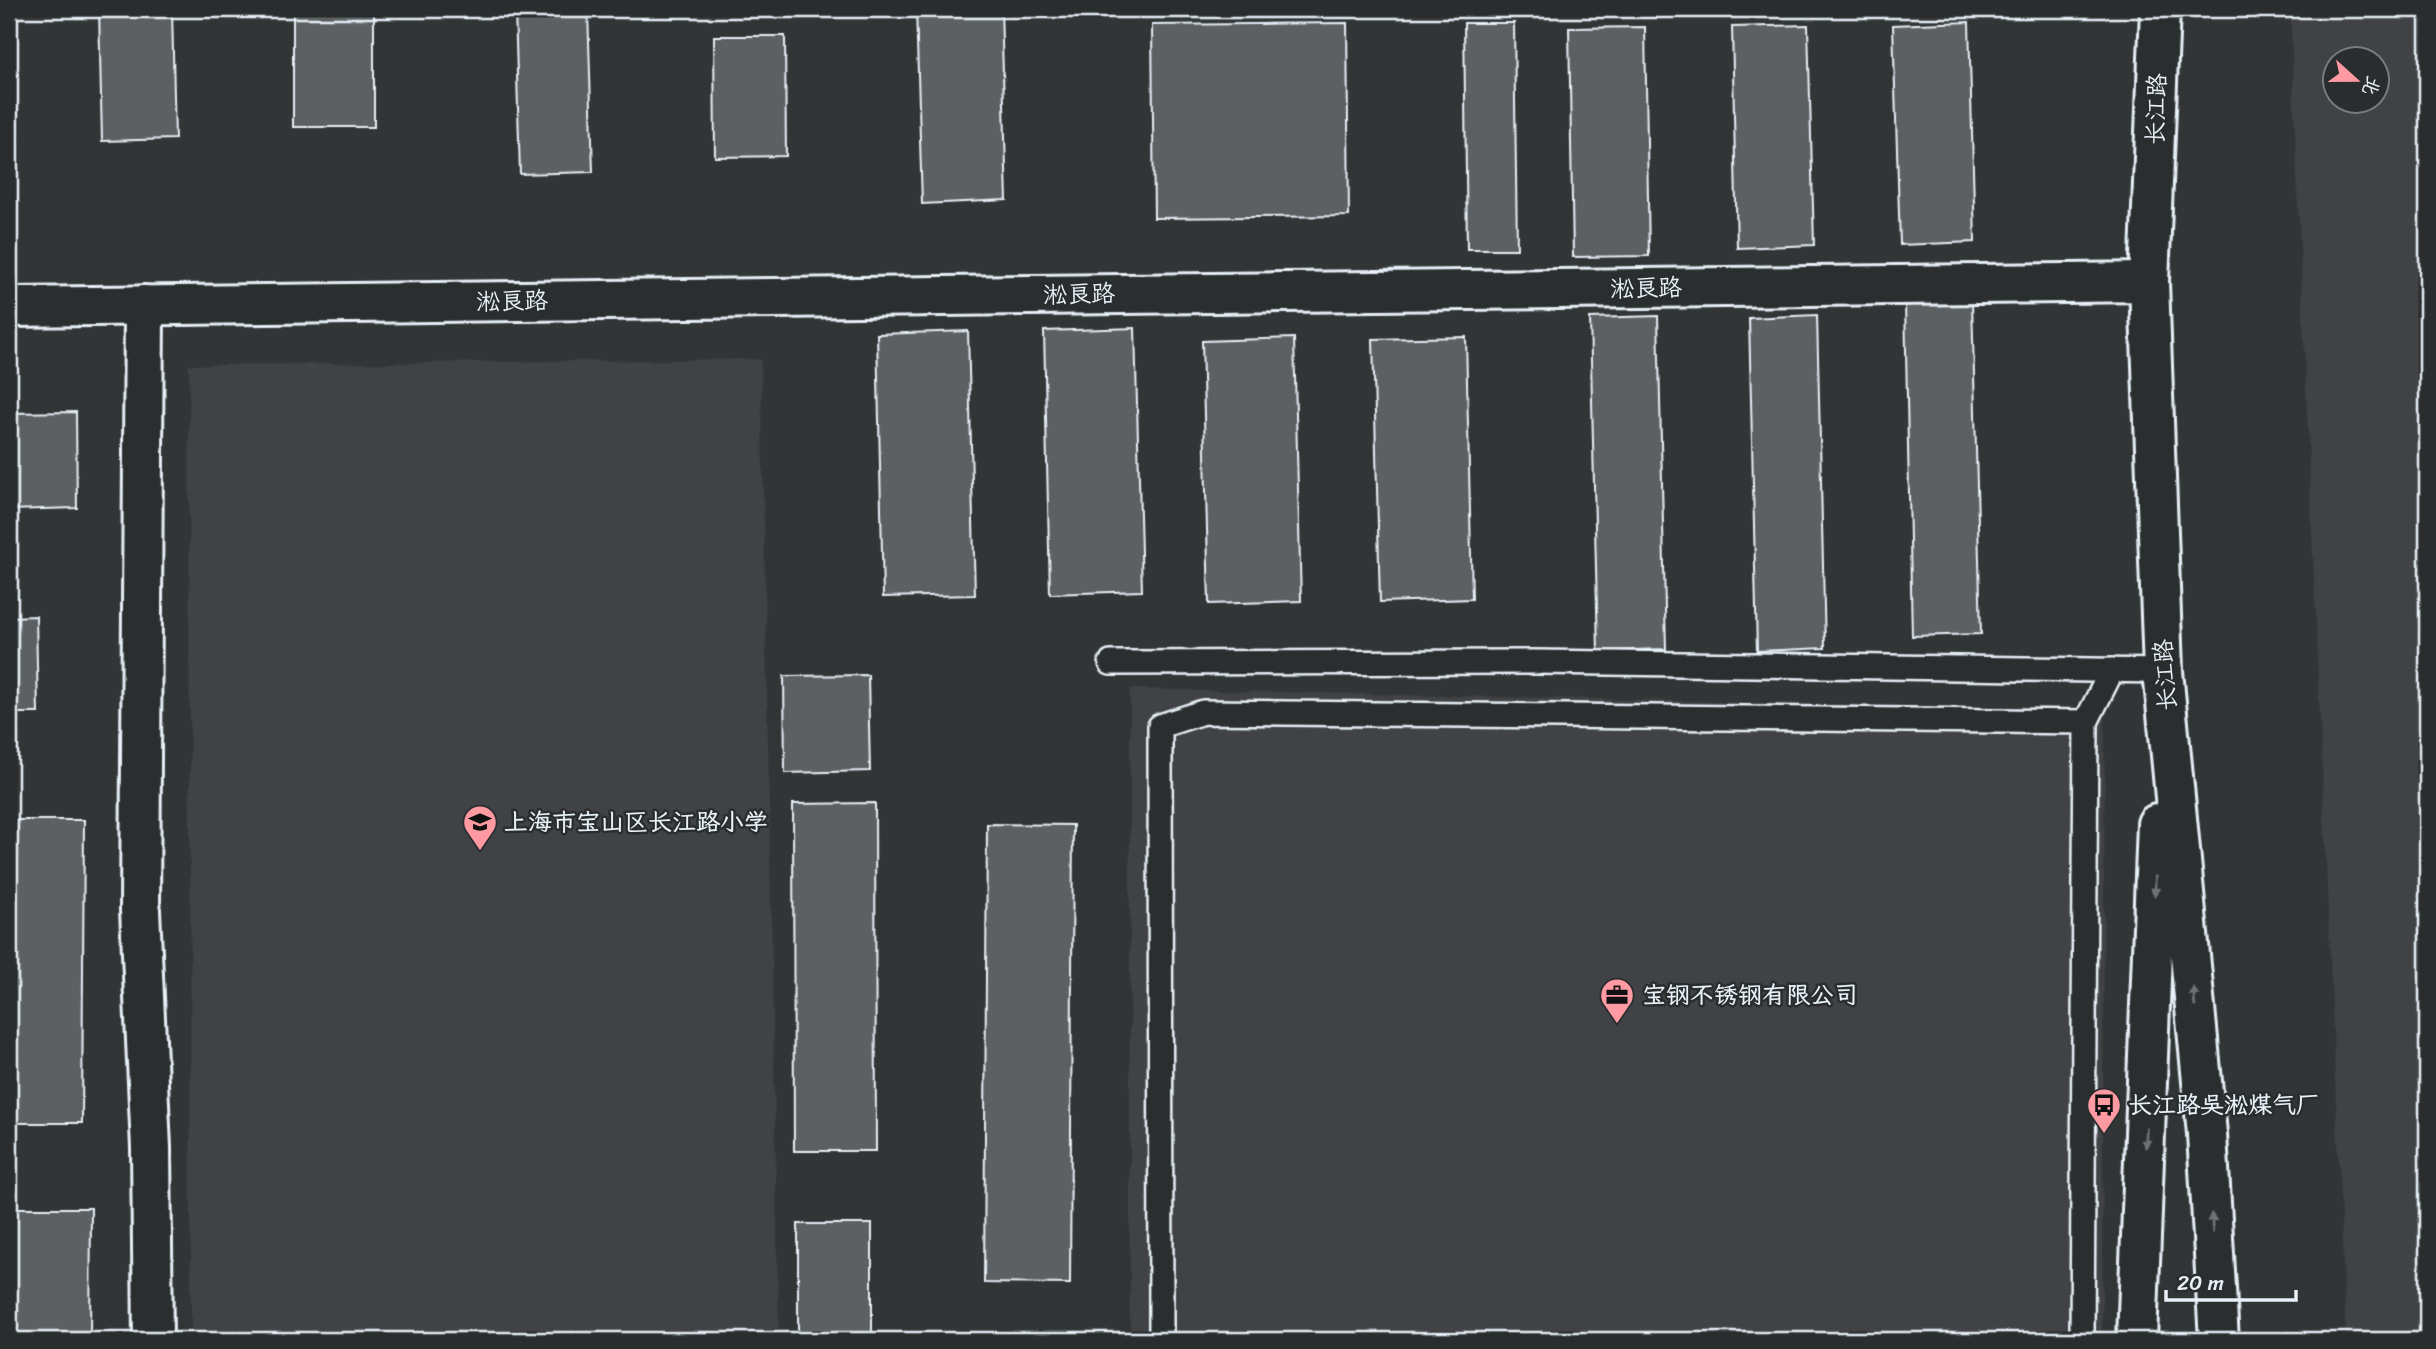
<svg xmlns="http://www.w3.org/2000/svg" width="2436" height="1349" font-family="Sriracha,'LXGW WenKai TC',sans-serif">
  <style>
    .built { fill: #3f4244; fill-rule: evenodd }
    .building { fill: #5c6063; stroke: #e8f1f8; stroke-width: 2 }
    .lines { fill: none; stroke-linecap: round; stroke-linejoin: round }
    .service-casing { stroke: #e8f1f8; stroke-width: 28 }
    .minor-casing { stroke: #e8f1f8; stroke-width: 44 }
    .tertiary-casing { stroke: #e8f1f8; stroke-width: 44 }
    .primary-casing { stroke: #e8f1f8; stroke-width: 44 }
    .service { stroke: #2a2d2e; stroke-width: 23 }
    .minor { stroke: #2a2d2e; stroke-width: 38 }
    .tertiary { stroke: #2a2d2e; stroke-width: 38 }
    .primary { stroke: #2a2d2e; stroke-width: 38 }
    .oneway { fill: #6c7275 }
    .labels { text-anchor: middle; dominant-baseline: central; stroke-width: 5; stroke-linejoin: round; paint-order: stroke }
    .street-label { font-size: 24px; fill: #e8f1f8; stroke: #2a2d2e }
    .poi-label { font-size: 24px; font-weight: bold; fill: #e8f1f8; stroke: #2a2d2e; text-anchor: start }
  </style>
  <rect width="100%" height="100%" fill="#323536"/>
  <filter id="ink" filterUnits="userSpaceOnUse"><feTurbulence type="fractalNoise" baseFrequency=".0143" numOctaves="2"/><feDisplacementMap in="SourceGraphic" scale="14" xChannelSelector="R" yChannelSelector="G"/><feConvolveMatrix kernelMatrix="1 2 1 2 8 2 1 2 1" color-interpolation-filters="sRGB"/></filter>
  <g filter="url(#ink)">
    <g class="built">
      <path d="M2290,9H2427V1340H2346ZM2334,60H2376V102H2334Z"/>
      <path d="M761,359L779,1340H191L189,365Z"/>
      <path d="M1130,689L2105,710L2102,1340H1130Z"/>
    </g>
    <g class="building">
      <path d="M99,9H172L175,139L102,141Z"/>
      <rect x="293" y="9" width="81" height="118"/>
      <path d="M515,9H588L593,172L520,174Z"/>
      <path d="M916,9H1001L1007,200L922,204Z"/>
      <path d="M1969,22L1975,242L1900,245L1893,25Z"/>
      <path d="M1347,23L1349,216L1154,218L1152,25Z"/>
      <path d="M1464,23H1514L1517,249H1467Z"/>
      <path d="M1808,25L1814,245L1737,248L1732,27Z"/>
      <path d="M1645,27L1649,256L1573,257L1569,28Z"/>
      <path d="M714,36H785L786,156L715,157Z"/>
      <path d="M1972,301L1981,634L1912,636L1905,303Z"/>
      <path d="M1817,315L1825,648L1757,651L1749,318Z"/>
      <path d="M1658,316L1666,649L1598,651L1590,318Z"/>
      <path d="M1135,328L1142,591L1050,594L1044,331Z"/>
      <path d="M968,331L975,595L883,597L877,334Z"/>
      <path d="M1466,337L1472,599L1380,602L1373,339Z"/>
      <path d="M1294,338L1301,601L1209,604L1202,341Z"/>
      <path d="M76,412L77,508L9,510V413Z"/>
      <path d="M36,616L38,713H9V617Z"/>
      <path d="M868,675L870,771L785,773L784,676Z"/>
      <path d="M875,803L876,1151H794L793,804Z"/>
      <path d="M9,820H84L82,1123H9Z"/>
      <path d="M987,824L1073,825L1070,1284L984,1283Z"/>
      <path d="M9,1208H91L90,1340H9Z"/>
      <rect x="798" y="1224" width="74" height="116"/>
    </g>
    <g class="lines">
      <g class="service-casing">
        <g id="service">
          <path d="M1111,663L1537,662L2163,671"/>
          <path d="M1161,1340L1160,726L1203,712L2086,722L2112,670"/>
          <path d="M2082,1340L2086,722"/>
        </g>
      </g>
      <g class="minor-casing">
        <path id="minor" d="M144,305L140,910L151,1148L153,1340"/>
      </g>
      <g class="tertiary-casing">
        <path id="tertiary" d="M9,307L2149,282"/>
      </g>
      <g class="primary-casing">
        <g id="primary">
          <path d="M2160,9L2149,282L2163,671L2207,1134L2219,1340"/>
          <path d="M2137,1340L2157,824"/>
        </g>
      </g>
      <use href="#service" class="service"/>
      <use href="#minor" class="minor"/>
      <use href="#tertiary" class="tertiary"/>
      <use href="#primary" class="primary"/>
    </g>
    <defs><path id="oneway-solid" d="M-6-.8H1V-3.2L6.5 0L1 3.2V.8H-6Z" transform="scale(1.75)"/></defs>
    <g class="oneway">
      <use href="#oneway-solid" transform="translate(2155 886) rotate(92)"/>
      <use href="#oneway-solid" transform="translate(2194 997) rotate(-95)"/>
      <use href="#oneway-solid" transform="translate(2146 1138) rotate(92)"/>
      <use href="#oneway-solid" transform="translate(2212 1223) rotate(-94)"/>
    </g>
  </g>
  <defs>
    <g id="school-pin" transform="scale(1.75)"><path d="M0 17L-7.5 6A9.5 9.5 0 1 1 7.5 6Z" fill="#ff9aa2" stroke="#2a2d2e"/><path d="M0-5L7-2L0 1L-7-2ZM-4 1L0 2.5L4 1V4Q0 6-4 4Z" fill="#111"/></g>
    <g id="office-pin" transform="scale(1.75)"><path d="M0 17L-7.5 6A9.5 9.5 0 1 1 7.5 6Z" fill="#ff9aa2" stroke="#2a2d2e"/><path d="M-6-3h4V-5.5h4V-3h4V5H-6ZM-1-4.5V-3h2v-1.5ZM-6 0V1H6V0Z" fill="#111"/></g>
    <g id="bus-pin" transform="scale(1.75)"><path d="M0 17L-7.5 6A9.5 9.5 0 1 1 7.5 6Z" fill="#ff9aa2" stroke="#2a2d2e"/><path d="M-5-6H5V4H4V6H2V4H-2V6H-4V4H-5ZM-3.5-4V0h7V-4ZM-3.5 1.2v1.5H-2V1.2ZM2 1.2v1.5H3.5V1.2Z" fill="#111"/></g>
  </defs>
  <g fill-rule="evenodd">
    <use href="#school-pin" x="480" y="822"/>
    <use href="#office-pin" x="1617" y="995"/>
    <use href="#bus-pin" x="2104" y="1105"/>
  </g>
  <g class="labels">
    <g class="street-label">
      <text transform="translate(2156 109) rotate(-88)">长江路</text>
      <text transform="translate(1646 288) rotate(-1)">淞良路</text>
      <text transform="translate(1079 294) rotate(-1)">淞良路</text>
      <text transform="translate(512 301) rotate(-1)">淞良路</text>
      <text transform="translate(2165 675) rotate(-94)">长江路</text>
    </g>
    <g class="poi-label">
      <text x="504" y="822">上海市宝山区长江路小学</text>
      <text x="1642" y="995">宝钢不锈钢有限公司</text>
      <text x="2128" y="1105">长江路吴淞煤气厂</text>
    </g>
  </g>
  <rect width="2436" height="1349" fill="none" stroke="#2a2d2e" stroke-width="35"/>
  <rect x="18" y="18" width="2401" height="1314" fill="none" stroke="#e8f1f8" stroke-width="2.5" filter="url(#ink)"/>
  <g transform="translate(2356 80) rotate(111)"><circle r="33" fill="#2a2d2e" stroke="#767b7f" stroke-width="2"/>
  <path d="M0-5L12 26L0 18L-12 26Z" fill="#ff9aa2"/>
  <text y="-10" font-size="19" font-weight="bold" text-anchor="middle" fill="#e8f1f8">北</text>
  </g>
  <path d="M2166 1290v10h130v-10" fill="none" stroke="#e8f1f8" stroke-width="3.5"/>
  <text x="2177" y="1290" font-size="21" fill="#e8f1f8" stroke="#2a2d2e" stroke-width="5" paint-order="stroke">20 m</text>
</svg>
